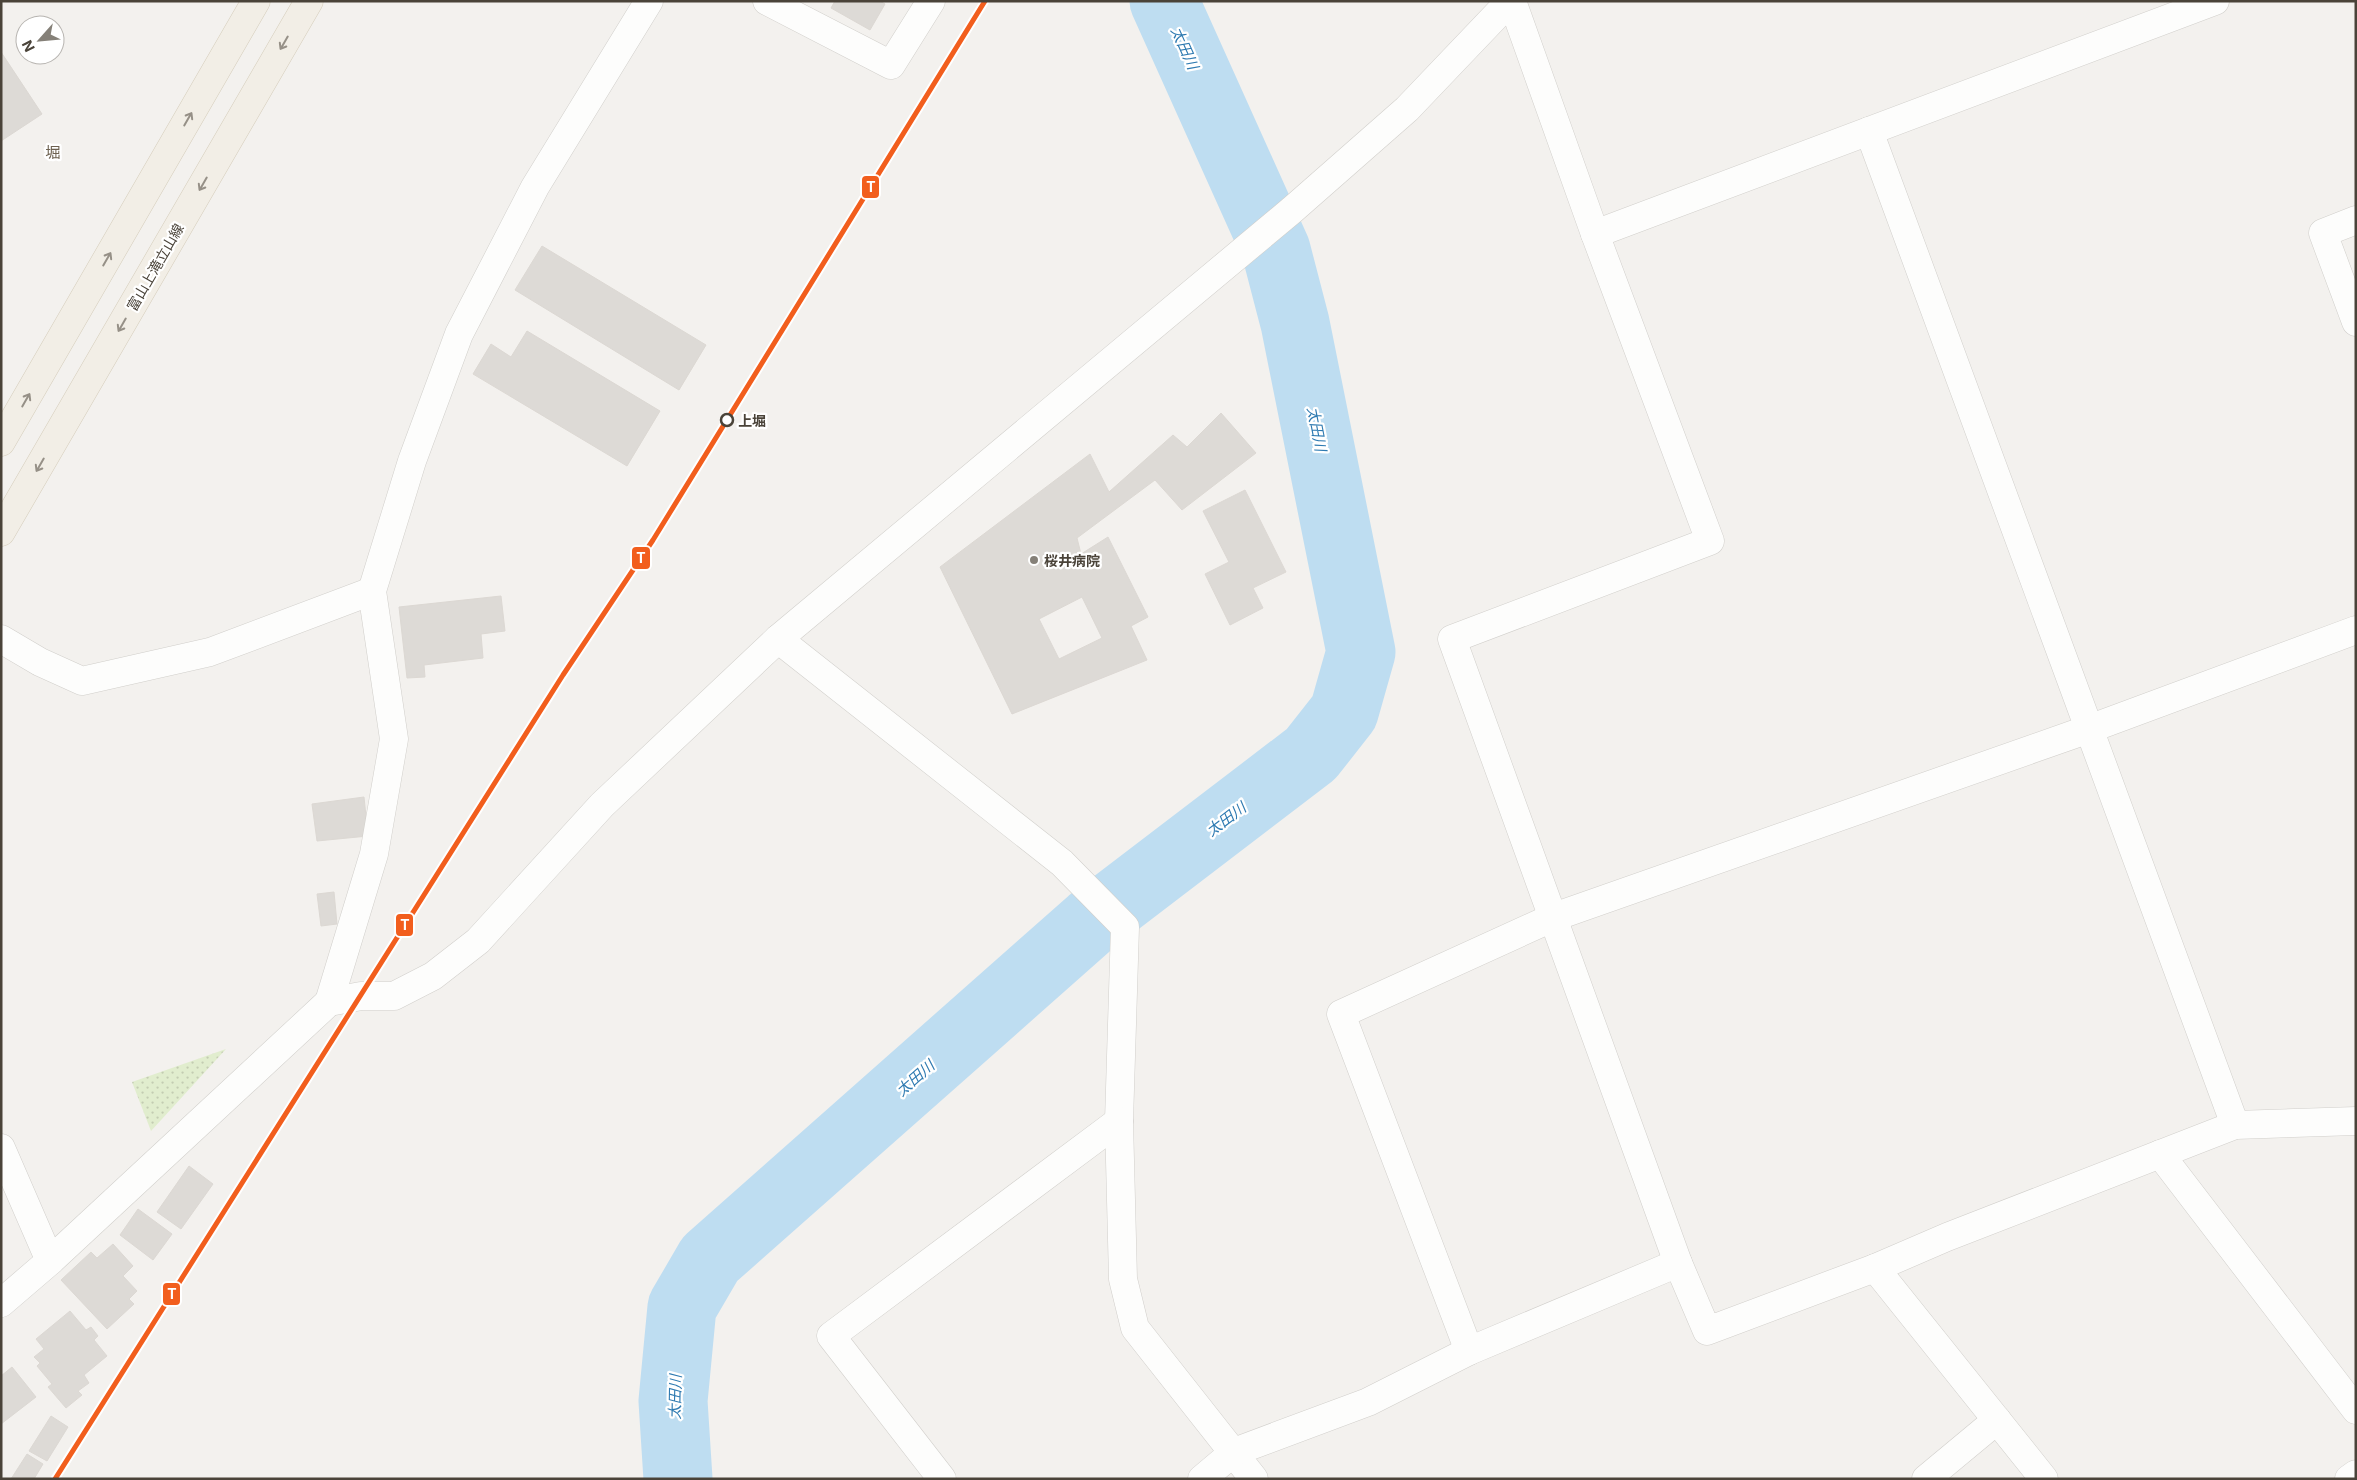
<svg xmlns="http://www.w3.org/2000/svg" width="2357" height="1480" font-family="Inter,'Noto Sans JP',sans-serif">
  <style>
    .green { fill: url(#green-dots) }
    .lines { fill: none; stroke-linecap: round; stroke-linejoin: round }
    .river { stroke: #beddf1; stroke-width: 69 }
    .building { fill: #dddad6; stroke: #dcd8d3; fill-rule: evenodd }
    .minor-casing { stroke: #d1cfcb; stroke-width: 29 }
    .tertiary-casing { stroke: #d1cfcb; stroke-width: 29 }
    .primary-casing { stroke: #d5cdbb; stroke-width: 29 }
    .minor { stroke: #fdfdfc; stroke-width: 28 }
    .tertiary { stroke: #fdfdfc; stroke-width: 28 }
    .primary { stroke: #f2eee6; stroke-width: 28 }
    .rail-1-casing { stroke: #fff; stroke-width: 9 }
    .rail-1 { stroke: #f25e1d; stroke-width: 5 }
    .oneway { stroke: #969087 }
    .stop-dot { fill: #fff; stroke: #4a4339; stroke-width: 2.5 }
    .poi-dot { fill: #858078; stroke: #fff; stroke-width: 2 }
    .labels { text-anchor: middle; dominant-baseline: central; stroke-width: 4.5; stroke-linejoin: round; paint-order: stroke }
    .street-label { font-size: 14px; fill: #4a4339; stroke: #fff }
    .stop-label { font-size: 14px; font-weight: bold; fill: #4a4339; stroke: #fff; text-anchor: start }
    .poi-label { font-size: 14px; font-weight: bold; fill: #4a4339; stroke: #fff; text-anchor: start }
    .water-label { font-size: 15px; font-style: italic; fill: #2e7ab1; stroke: #fff }
    .neighbourhood-label { font-size: 15px; fill: #6d6150; stroke: #fff }
    .line-badge { stroke: #fff; stroke-width: 2 }
    .badge-label { font-size: 14px; text-anchor: middle; font-weight: bold; fill: #fff }
  </style>
  <defs>
    <pattern id="green-dots" width="8" height="8" patternUnits="userSpaceOnUse" patternTransform="scale(1.25)"><rect width="8" height="8" fill="#e1edce"/><path d="M2 2h.1M6 6h.1" fill="none" stroke="#c3ccb2" stroke-width="1.8" stroke-linecap="round"/></pattern>
  </defs>
  <rect width="100%" height="100%" fill="#f3f1ee"/>
  <path class="green" d="M226,1049L151,1131L132,1082Z"/>
  <g class="lines">
    <path class="river" d="M678,1479L673,1401L682,1307L710,1259L1091,922L1311,754L1344,712L1361,652L1295,323L1276,250L1164,1"/>
  </g>
  <g class="building">
    <path d="M835,1H880L885,4L870,30L831,8Z"/>
    <path d="M1,52L42,114L1,141Z"/>
    <path d="M542,246L706,345L679,390L515,290Z"/>
    <path d="M527,331L660,411L627,466L473,374L491,344L511,357Z"/>
    <path d="M1221,413L1256,453L1182,510L1155,480L1077,538L1081,554L1108,537L1148,617L1131,626L1147,660L1012,714L940,567L1090,454L1109,492L1173,435L1187,447ZM1082,597L1102,638L1059,659L1039,619Z"/>
    <path d="M1245,490L1286,572L1253,588L1263,608L1230,625L1205,574L1229,562L1203,511Z"/>
    <path d="M501,596L505,631L481,634L483,658L424,665L425,677L407,678L399,607Z"/>
    <path d="M364,797L368,836L317,841L312,804Z"/>
    <path d="M334,892L337,924L321,926L317,894Z"/>
    <path d="M189,1166L213,1184L181,1229L157,1212Z"/>
    <path d="M138,1209L172,1234L153,1260L120,1235Z"/>
    <path d="M113,1244L133,1266L123,1276L137,1291L129,1299L134,1304L107,1329L61,1280L91,1252L97,1258Z"/>
    <path d="M70,1311L86,1330L91,1327L98,1336L94,1340L107,1356L84,1375L89,1383L78,1391L82,1395L66,1408L48,1387L52,1384L37,1366L40,1363L34,1357L44,1349L36,1339Z"/>
    <path d="M12,1367L36,1397L1,1424V1376Z"/>
    <path d="M51,1416L68,1427L47,1461L29,1451Z"/>
    <path d="M27,1454L43,1464L34,1479H11Z"/>
  </g>
  <g class="lines">
    <g class="minor-casing">
      <g id="minor">
        <path d="M767,1L891,65L931,1"/>
        <path d="M1512,1L1595,234L1710,541L1452,639L1678,1263"/>
        <path d="M1869,131L2235,1125"/>
        <path d="M2356,220L2323,233L2356,322"/>
        <path d="M1595,234L2215,1"/>
        <path d="M1,639L40,662L82,681L210,652L372,591"/>
        <path d="M778,639L1062,863L1125,927L1119,1121L1123,1279L1135,1328L1254,1479"/>
        <path d="M329,1002L374,854L394,739L372,591L412,461L459,334L535,187L649,1"/>
        <path d="M1,1148L50,1261"/>
        <path d="M2160,1154L2356,1410"/>
        <path d="M1875,1268L2044,1479"/>
        <path d="M1469,1351L1341,1014L1554,917L2089,729L2356,630"/>
        <path d="M942,1479L831,1336L1119,1121"/>
        <path d="M1202,1479L1234,1452L1368,1402L1469,1351L1678,1263L1707,1331L1875,1268L1947,1237L2235,1125L2356,1121"/>
        <path d="M1926,1479L1997,1420"/>
        <path d="M2349,1479L2356,1474"/>
      </g>
    </g>
    <g class="tertiary-casing">
      <path id="tertiary" d="M1,1303L50,1261L329,1002L361,996H394L433,976L478,941L602,805L778,639L1292,210L1407,109L1510,1"/>
    </g>
    <g class="primary-casing">
      <g id="primary">
        <path d="M1,442L256,1"/>
        <path d="M1,532L309,1"/>
      </g>
    </g>
    <use href="#minor" class="minor"/>
    <use href="#tertiary" class="tertiary"/>
    <use href="#primary" class="primary"/>
    <g class="rail-1-casing">
      <path id="rail-1" d="M55,1479L563,675L653,540L985,1"/>
    </g>
    <use href="#rail-1" class="rail-1"/>
  </g>
  <defs><path id="oneway-shaft" d="M-6 0H5M1.5-3L5.5 0L1.5 3" fill="none" stroke-width="1.6" stroke-linecap="round" stroke-linejoin="round" transform="scale(1.25)"/></defs>
  <g class="oneway">
    <use href="#oneway-shaft" transform="translate(284 43) rotate(120)"/>
    <use href="#oneway-shaft" transform="translate(188 119) rotate(-60)"/>
    <use href="#oneway-shaft" transform="translate(203 184) rotate(120)"/>
    <use href="#oneway-shaft" transform="translate(107 259) rotate(-60)"/>
    <use href="#oneway-shaft" transform="translate(122 325) rotate(120)"/>
    <use href="#oneway-shaft" transform="translate(26 400) rotate(-60)"/>
    <use href="#oneway-shaft" transform="translate(40 465) rotate(120)"/>
  </g>
  <circle class="stop-dot" cx="727" cy="420" r="6"/>
  <circle class="poi-dot" cx="1034" cy="560" r="5"/>
  <g class="labels">
    <g class="street-label">
      <text transform="translate(155 267) rotate(-60)">富山上滝立山線</text>
    </g>
    <g class="stop-label">
      <text x="738" y="420">上堀</text>
    </g>
    <g class="poi-label">
      <text x="1044" y="560">桜井病院</text>
    </g>
    <g class="water-label">
      <text transform="translate(1185 48) rotate(66)">太田川</text>
      <text transform="translate(1317 429) rotate(79)">太田川</text>
      <text transform="translate(1226 819) rotate(-37)">太田川</text>
      <text transform="translate(915 1078) rotate(-41)">太田川</text>
      <text transform="translate(675 1397) rotate(-89)">太田川</text>
    </g>
    <g class="neighbourhood-label">
      <text x="53" y="152">堀</text>
    </g>
  </g>
  <g class="line-badge">
    <rect x="861" y="175" width="19" height="24" rx="5" fill="#f25e1d"/>
    <rect x="631" y="546" width="20" height="24" rx="5" fill="#f25e1d"/>
    <rect x="395" y="913" width="19" height="24" rx="5" fill="#f25e1d"/>
    <rect x="162" y="1282" width="19" height="24" rx="5" fill="#f25e1d"/>
  </g>
  <g class="badge-label">
    <text x="871" y="192">T</text>
    <text x="641" y="563">T</text>
    <text x="405" y="930">T</text>
    <text x="172" y="1299">T</text>
  </g>
  <rect width="2357" height="1480" fill="none" stroke="#4a4339" stroke-width="5"/>
  <g transform="translate(40 40) rotate(243)"><circle r="24" fill="#ffffff" stroke="#b7b4b0"/>
  <path d="M0-4L9 19L0 12L-9 19Z" fill="#858078"/>
  <text y="-8" font-size="14" font-weight="bold" text-anchor="middle" fill="#4a4339">N</text>
  </g>
</svg>
